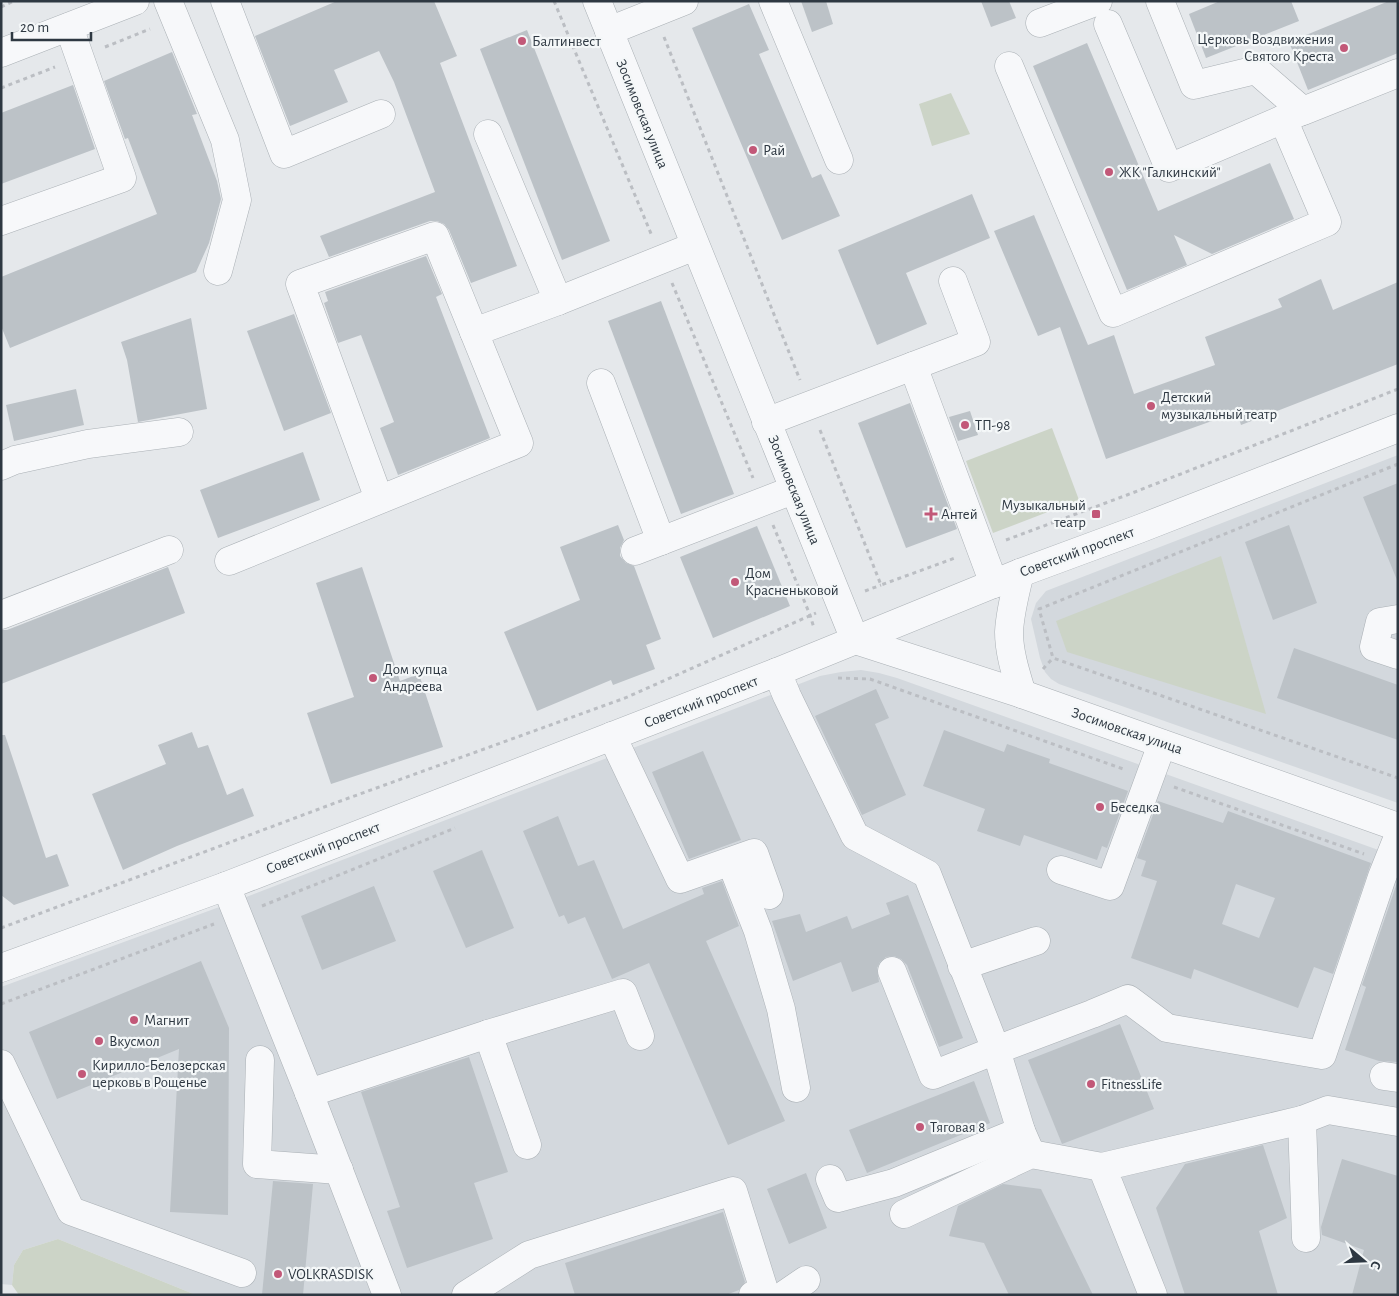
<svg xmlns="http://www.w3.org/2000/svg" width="1399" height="1296" font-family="'Alegreya Sans',sans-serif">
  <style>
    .built { fill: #d3d8dd }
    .green { fill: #ccd4c7 }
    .building { fill: #bcc2c7; fill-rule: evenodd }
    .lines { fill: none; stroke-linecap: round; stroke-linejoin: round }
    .minor-casing { stroke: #aab0b5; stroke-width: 29 }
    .path { stroke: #bbbec3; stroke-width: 3; stroke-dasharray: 4 4; stroke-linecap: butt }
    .minor { stroke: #f7f8fa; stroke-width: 28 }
    .poi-dot { fill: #c25878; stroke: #f4f7f8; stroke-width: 2 }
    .labels { text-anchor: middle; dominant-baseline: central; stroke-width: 4.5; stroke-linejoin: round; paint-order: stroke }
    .poi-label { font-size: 15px; fill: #2e3842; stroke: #f4f7f8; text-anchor: start }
    .street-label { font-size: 15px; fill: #2e3842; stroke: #f4f7f8 }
  </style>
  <rect width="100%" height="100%" fill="#e5e8eb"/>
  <g class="built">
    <path d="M1398,455V803L1059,684L1051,679L1045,672L1040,658L1031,619L1036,603L1046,591Z"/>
    <path d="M861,670L879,673L897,678L1398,857V1295H196L58,1239L23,1250L14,1265L12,1285L1,1284V987L233,902L820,676L841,672Z"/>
  </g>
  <g class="green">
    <path d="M951,93L970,134L932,146L919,104Z"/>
    <path d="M1052,428L1079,500L993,533L966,461Z"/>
    <path d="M1221,556L1266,714L1067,652L1056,621Z"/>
    <path d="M58,1239L196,1295H19L12,1285L14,1265L23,1250Z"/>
  </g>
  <g class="building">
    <path d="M337,1H434L457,56L440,63L517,266L471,283L449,230L444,224L437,221H430L329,257L320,236L435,192L394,82L379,51L334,70L348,102L290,126L255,36Z"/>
    <path d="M801,1H826L833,24L812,32Z"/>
    <path d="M981,1H1009L1016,18L991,27Z"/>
    <path d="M1220,1H1291L1299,21L1206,58L1189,14Z"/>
    <path d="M1389,1H1398V53L1308,90L1289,42Z"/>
    <path d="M749,4L769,50L759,54L812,178L821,174L840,216L782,240L692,28Z"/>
    <path d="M527,30L610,241L562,260L480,49Z"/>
    <path d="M1087,43L1158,211L1270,163L1294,219L1212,254L1174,235L1187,265L1127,290L1033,66Z"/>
    <path d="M172,52L197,114L192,115L217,181L221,199L209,243L196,272L10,348L1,326V277L157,214L128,138L125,139L104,81Z"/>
    <path d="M73,85L95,149L1,184V113Z"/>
    <path d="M972,194L990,238L906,273L927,324L877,345L838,250Z"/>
    <path d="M1034,215L1088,345L1114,335L1134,394L1215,365L1205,337L1282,307L1278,299L1321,279L1333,310L1398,282V364L1241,425L1237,412L1106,459L1060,327L1038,336L994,231Z"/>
    <path d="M426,256L442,294L436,297L490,438L398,475L380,428L394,422L361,335L338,343L324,303L328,301L325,292Z"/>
    <path d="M661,301L734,494L681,514L608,321Z"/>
    <path d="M294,314L331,413L284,431L247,331Z"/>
    <path d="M191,318L207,409L138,422L127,360L121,342Z"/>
    <path d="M76,389L84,425L14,441L6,405Z"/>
    <path d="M910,403L957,529L906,548L858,423Z"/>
    <path d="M970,411L978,435L958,441L949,417Z"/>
    <path d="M303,452L320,500L218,538L200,490Z"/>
    <path d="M1398,483V580H1397L1363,497Z"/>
    <path d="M618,525L624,540L620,548V556L626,563L634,566L661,639L646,645L655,669L613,685L611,680L537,711L504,632L580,600L560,547Z"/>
    <path d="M1289,525L1317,603L1273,620L1245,542Z"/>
    <path d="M757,526L790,606L713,638L680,557Z"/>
    <path d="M168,567L185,613L1,684V630H7Z"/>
    <path d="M362,567L400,681L419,674L443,747L331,784L307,713L354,697L316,583Z"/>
    <path d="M1294,648L1398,685V740L1277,698Z"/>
    <path d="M876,689L889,718L875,724L906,795L862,815L815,716Z"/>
    <path d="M944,730L1004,752L1007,744L1050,759L1049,763L1128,791L1107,848L1102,846L1097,860L1024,835L1020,846L977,831L985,809L923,786Z"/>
    <path d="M192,732L198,748L208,745L227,795L243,788L254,816L177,846L123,870L92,794L166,764L158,745Z"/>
    <path d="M1,735H5L46,858L57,854L69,886L14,905L1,895Z"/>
    <path d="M703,751L741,840L689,859L652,772Z"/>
    <path d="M1158,801L1223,823L1228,811L1371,863L1333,974L1314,967L1298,1008L1194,969L1191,979L1131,958L1157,881L1141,876L1146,861L1137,858ZM1236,884L1275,898L1259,938L1222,924Z"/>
    <path d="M558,816L578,866L594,860L623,929L704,894L702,888L722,881L739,926L706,941L785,1121L728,1145L649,963L612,979L585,917L568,924L564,915L559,917L523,831Z"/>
    <path d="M482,850L514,928L466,948L433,871Z"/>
    <path d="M1398,880V1062L1379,1061L1345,1050L1366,987L1362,985Z"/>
    <path d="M374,886L396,941L322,970L301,916Z"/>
    <path d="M908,895L963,1038L939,1047L907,965L901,959L894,956L886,957L880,962L877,968L879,982L852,992L841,962L793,981L772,921L800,914L806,932L847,916L852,929L890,914L886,903Z"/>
    <path d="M201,961L229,1028L228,1215L170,1212L179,1049L57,1099L29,1032Z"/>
    <path d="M1120,1024L1154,1109L1062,1144L1028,1060Z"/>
    <path d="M469,1057L508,1172L474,1183L493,1239L407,1268L387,1211L400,1207L361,1092Z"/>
    <path d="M974,1081L990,1123L867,1173L849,1130Z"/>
    <path d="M1263,1145L1287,1218L1259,1231L1278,1295H1185L1156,1208L1185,1164Z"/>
    <path d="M1342,1159L1398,1176V1295H1352L1364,1250L1322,1235L1321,1227Z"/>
    <path d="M806,1173L827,1228L789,1244L767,1189Z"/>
    <path d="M273,1181L313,1184L303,1295H262Z"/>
    <path d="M1003,1184L1041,1189L1093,1295H1009L984,1243L949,1236L958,1206Z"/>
    <path d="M723,1212L745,1282L739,1290L726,1295H575L565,1263Z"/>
  </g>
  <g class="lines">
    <g class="minor-casing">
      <g id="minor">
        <path d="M168,1L225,140L237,200L218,271"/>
        <path d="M225,1L284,154L381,114"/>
        <path d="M597,1L855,640"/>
        <path d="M773,1L839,160"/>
        <path d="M1160,1L1194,85L1256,70L1303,111L1398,73"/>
        <path d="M1040,23L1098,1"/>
        <path d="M1108,24L1169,168L1300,112"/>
        <path d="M609,31L684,1"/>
        <path d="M1,53L135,1"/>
        <path d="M1009,66L1113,313L1327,222L1283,119"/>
        <path d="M488,134L558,301"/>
        <path d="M1,221L122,178L69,27"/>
        <path d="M474,332L558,301L695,246"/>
        <path d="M913,366L994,584"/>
        <path d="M601,383L661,541L793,490"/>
        <path d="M766,422L976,342L953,281"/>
        <path d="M1,466L15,460L88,444L179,432"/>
        <path d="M635,551L661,541"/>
        <path d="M229,561L519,443L435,236L300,284L379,499"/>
        <path d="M1020,573C1015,593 1010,612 1009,632C1009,653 1016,674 1022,694"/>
        <path d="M1,615L169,550"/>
        <path d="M1398,619L1380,622L1374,647L1398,655"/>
        <path d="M855,640L1022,694L1398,827"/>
        <path d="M777,672L787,696L855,836L927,874L996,1050L1092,1014L1128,999L1167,1028L1322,1055L1382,877L1398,837"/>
        <path d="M612,736L680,879L754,853L769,895"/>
        <path d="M731,862L758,931L781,1009L796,1088"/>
        <path d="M1061,870L1110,886L1162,744"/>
        <path d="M226,886L309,1093L488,1034L623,993L640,1036"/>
        <path d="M962,966L1036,941"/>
        <path d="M1,968L226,886L777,672L1020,573L1139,529L1398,428"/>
        <path d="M892,971L933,1075L996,1050L1021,1131"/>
        <path d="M488,1034L527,1145"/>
        <path d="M260,1060L257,1164L339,1170"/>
        <path d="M1,1064L71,1211L242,1273"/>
        <path d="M1384,1076L1398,1078"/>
        <path d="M309,1093L387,1295"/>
        <path d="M830,1179L838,1198L894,1183L1021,1131L1031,1154"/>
        <path d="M904,1214L1031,1154L1102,1167"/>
        <path d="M1306,1238L1302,1120L1328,1110L1398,1122"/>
        <path d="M466,1295L529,1255L733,1191L764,1290L753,1295"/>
        <path d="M784,1295L806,1280"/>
        <path d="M1153,1295L1102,1167L1302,1120"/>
      </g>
    </g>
    <g class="path">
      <path d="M554,1L652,236"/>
      <path d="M1,7L14,1"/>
      <path d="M664,37L800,380"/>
      <path d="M105,47L150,29"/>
      <path d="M1,88L55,67"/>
      <path d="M672,283L753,478"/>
      <path d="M820,430L881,585L955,558"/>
      <path d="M1398,464L1039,609L1053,658L1398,778"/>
      <path d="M773,525L810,615L814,628"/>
      <path d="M1006,540L1127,495L1398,389"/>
      <path d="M865,591L881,585"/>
      <path d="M1043,669L1053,658"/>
      <path d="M838,678L870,679L1126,770"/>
      <path d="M1174,787L1364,854"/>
      <path d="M262,906L455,828"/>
      <path d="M1,928L335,803L625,698L816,613"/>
      <path d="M1,1004L214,924"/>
    </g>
    <use href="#minor" class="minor"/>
  </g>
  <g class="poi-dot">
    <circle cx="522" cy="41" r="5"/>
    <circle cx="1344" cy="48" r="5"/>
    <circle cx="753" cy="150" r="5"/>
    <circle cx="1109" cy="172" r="5"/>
    <circle cx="1151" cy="406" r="5"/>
    <circle cx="965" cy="425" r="5"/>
    <path d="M928.5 506.5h5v5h5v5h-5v5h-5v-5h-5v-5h5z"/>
    <rect x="1091" y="509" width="10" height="10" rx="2.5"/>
    <circle cx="735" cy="582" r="5"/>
    <circle cx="373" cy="678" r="5"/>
    <circle cx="1100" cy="807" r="5"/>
    <circle cx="134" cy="1020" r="5"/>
    <circle cx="99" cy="1041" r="5"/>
    <circle cx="82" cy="1074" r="5"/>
    <circle cx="1091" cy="1084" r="5"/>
    <circle cx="920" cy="1127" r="5"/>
    <circle cx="278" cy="1274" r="5"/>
  </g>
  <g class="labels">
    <g class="poi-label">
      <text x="1334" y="39" text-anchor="end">Церковь Воздвижения<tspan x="1334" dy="17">Святого Креста</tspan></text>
      <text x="532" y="41">Балтинвест</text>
      <text x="763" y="150">Рай</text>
      <text x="1119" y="172">ЖК "Галкинский"</text>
      <text x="1161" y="397">Детский<tspan x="1161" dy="17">музыкальный театр</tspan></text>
      <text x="975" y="425">ТП-98</text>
      <text x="1086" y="505" text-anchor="end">Музыкальный<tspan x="1086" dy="17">театр</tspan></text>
      <text x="941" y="514">Антей</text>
      <text x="745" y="573">Дом<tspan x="745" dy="17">Красненьковой</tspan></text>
      <text x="383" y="669">Дом купца<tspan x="383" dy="17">Андреева</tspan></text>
      <text x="1110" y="807">Беседка</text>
      <text x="144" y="1020">Магнит</text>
      <text x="109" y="1041">Вкусмол</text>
      <text x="92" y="1065">Кирилло-Белозерская<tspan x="92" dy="17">церковь в Рощенье</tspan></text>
      <text x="1101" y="1084">FitnessLife</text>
      <text x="930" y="1127">Тяговая 8</text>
      <text x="288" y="1274">VOLKRASDISK</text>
    </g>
    <g class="street-label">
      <text transform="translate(642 114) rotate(68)">Зосимовская улица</text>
      <text transform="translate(794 490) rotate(68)">Зосимовская улица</text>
      <text transform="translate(1077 552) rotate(-20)">Советский проспект</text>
      <text transform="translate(701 702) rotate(-21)">Советский проспект</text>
      <text transform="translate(1127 731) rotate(19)">Зосимовская улица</text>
      <text transform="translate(323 848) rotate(-21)">Советский проспект</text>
    </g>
  </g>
  <rect width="1399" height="1296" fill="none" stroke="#2e3842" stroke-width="5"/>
  <g transform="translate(1364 1261) rotate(109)" stroke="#f4f7f8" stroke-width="4" paint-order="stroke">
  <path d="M0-4L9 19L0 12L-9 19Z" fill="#2e3842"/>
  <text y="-8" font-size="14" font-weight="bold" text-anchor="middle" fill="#2e3842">С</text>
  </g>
  <path d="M12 32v8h79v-8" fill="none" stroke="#2e3842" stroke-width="2.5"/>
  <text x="20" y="32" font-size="15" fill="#2e3842" stroke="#f4f7f8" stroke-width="4" paint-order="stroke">20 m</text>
</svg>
